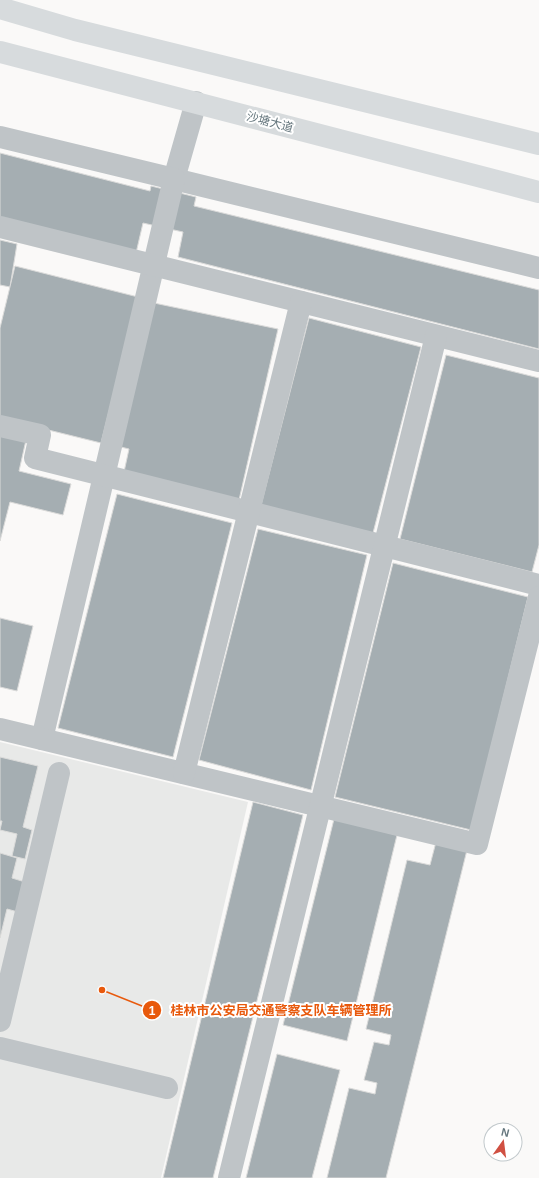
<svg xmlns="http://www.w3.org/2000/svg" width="539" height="1178" font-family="Helvetica,'Noto Sans SC',sans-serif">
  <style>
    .built { fill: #e8e9e8 }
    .building { fill: #a5aeb2; stroke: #dbdbda }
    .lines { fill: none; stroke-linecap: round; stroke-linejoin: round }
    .minor { stroke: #bfc4c7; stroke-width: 22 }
    .major { stroke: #d7dbdd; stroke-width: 22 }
    .labels { text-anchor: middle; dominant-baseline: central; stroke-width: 4; stroke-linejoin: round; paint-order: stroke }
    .street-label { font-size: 12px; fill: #67787f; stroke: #fff }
    .leader { fill: none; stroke: #e8590c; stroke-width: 1.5 }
    .callout-dot { fill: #e8590c; stroke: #fff; stroke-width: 1.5 }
    .mark-label { font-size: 12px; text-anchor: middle; font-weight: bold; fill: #fff }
    .callout-label { font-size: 13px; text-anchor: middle; font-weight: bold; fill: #e8590c; stroke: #fff; stroke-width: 4; stroke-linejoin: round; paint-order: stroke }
  </style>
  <rect width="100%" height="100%" fill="#faf9f8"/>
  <path class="built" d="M0,742L248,802L161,1178H0Z"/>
  <g class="building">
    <path d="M0,153L150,191L151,186L196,197L194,206L539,290V349L178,257L183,232L143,223L136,253L0,221Z"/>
    <path d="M0,240L17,244L10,287L0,285Z"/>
    <path d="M15,266L138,297L101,443L0,418V328Z"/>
    <path d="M154,303L278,329L239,500L124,472L129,449L121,447Z"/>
    <path d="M309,318L421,347L373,533L261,505Z"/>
    <path d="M446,355L539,378V545L532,572L400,539Z"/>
    <path d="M0,434L26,440L19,471L71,484L63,515L10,502L0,541Z"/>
    <path d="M117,494L232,523L173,757L58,728Z"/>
    <path d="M258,529L367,555L311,790L199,760Z"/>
    <path d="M393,563L528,597L471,830L335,797Z"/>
    <path d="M0,618L33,626L17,691L0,687Z"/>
    <path d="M0,757L38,766L23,827L32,830L25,859L12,856L17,834L0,830L2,821H0Z"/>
    <path d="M253,802L303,815L213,1178H163Z"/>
    <path d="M334,819L397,835L347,1041L283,1025Z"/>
    <path d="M436,842L467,850L386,1178H327L349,1088L375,1094L377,1083L364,1080L374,1042L389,1045L391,1035L366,1029L407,860L430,865Z"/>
    <path d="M0,853L17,858L12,878L25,882L18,912L7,909L0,938Z"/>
    <path d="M277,1054L340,1070L312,1178H246Z"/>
  </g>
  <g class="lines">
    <g class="minor">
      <path d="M196,102L174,179L539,268"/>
      <path d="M0,137L174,179L42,739"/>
      <path d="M0,227L539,361"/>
      <path d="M0,426L40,435L35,458L539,585"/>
      <path d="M0,729L477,844L539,597"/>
      <path d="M184,773L301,302"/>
      <path d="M0,1021L59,773"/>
      <path d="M0,1048L167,1088"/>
      <path d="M229,1178L436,336"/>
    </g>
    <g class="major">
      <path d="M0,8L75,30L539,144"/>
      <path d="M0,52L539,192"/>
    </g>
  </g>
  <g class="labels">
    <g class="street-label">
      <text transform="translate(270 122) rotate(15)">沙塘大道</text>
    </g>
  </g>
  <path class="leader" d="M102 990L152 1010"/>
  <g class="callout-dot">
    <circle cx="102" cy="990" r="4"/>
    <circle cx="152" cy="1010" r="10"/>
  </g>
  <g class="mark-label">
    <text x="152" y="1015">1</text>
  </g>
  <g class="callout-label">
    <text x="281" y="1015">桂林市公安局交通警察支队车辆管理所</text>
  </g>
  <g transform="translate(503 1142) rotate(14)"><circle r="19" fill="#ffffff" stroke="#c2c9cc"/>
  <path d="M0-3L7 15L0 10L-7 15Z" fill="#d05042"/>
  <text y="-6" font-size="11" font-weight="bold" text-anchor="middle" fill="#67787f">N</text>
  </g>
</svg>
